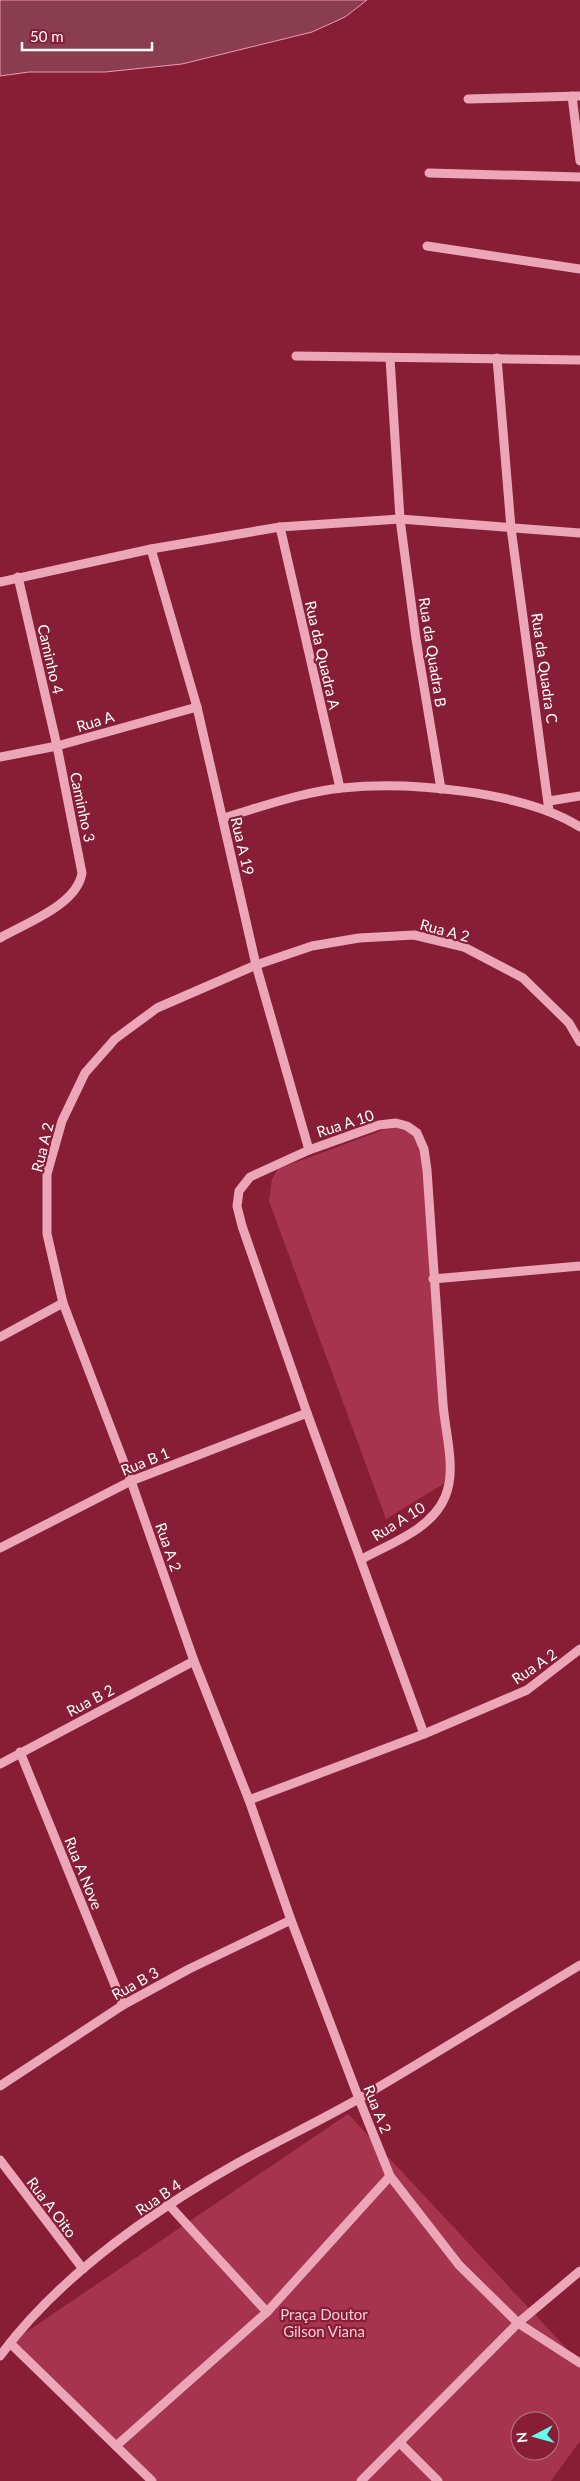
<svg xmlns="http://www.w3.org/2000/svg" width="580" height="2481" font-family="Lato,sans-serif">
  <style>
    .green { fill: #a7344f; fill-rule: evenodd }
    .water { fill: #8a3d4e; stroke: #ed9aaf }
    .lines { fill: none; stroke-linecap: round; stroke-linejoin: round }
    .minor { stroke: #eba7b7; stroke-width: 9 }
    .labels { text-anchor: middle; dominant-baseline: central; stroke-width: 4.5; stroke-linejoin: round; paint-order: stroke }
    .street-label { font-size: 15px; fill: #fff; stroke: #871e35 }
    .park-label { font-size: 15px; fill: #f8ccd6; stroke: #871e35 }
  </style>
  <rect width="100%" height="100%" fill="#871e35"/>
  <g class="green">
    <path d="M411,1124L422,1144L449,1469L445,1483L386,1519L269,1201L272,1179L278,1169L394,1126Z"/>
    <path d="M348,2114L580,2363V2441L551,2481H152L10,2343ZM520,2421H550V2451H520Z"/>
  </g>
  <path class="water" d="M0,0H367L345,17L312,32L182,64L105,72H29L0,76Z"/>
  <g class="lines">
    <g class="minor">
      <path d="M572,96L580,161"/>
      <path d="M468,99L580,96"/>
      <path d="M429,173L580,177"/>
      <path d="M427,246L580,269"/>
      <path d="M296,356L580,360"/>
      <path d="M390,358L400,519L416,639L441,789"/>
      <path d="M497,358L511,528L549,811"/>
      <path d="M280,527L340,788"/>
      <path d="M151,549L197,707L256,965L309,1150"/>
      <path d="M0,582L151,549L280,527L400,519L580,533"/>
      <path d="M0,757L57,746L197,707"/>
      <path d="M549,801L580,796"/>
      <path d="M223,818C261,807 302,792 342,788C407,781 524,791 580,827"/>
      <path d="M0,938C26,923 77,905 82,873L57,746L18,577"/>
      <path d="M580,1042L569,1023L523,978L464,947L414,935L359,938L312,946L256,965L157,1008L115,1039L85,1073L62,1121L47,1174V1234L63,1303L131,1481L194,1661L249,1800L291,1920L359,2099L390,2176L459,2265L518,2323L580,2363"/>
      <path d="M433,1279L580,1266"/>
      <path d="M0,1337L63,1303"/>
      <path d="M0,1548L131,1481L307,1413"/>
      <path d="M362,1559C391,1543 432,1529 445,1497C457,1470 445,1432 443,1404C437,1326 432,1248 427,1170L424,1149L417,1133L407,1126L396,1123L379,1125L309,1150L250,1177L239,1191L237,1206L242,1226L307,1413L424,1734"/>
      <path d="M20,1752L123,2005"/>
      <path d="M0,1764L194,1661"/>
      <path d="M249,1800L424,1734L527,1690L580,1649"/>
      <path d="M0,2086L123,2005L189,1969L291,1920"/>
      <path d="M0,2160L83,2269"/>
      <path d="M168,2204L267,2312"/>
      <path d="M10,2343L152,2481"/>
      <path d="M0,2356C59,2276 151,2212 236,2164C277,2141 320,2121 360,2098C434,2055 507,2009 580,1965"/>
      <path d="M400,2443L438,2481"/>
      <path d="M116,2446L267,2312L390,2176"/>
      <path d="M361,2481L518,2323L580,2271"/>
    </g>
  </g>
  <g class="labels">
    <g class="street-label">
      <text transform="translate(433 652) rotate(81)">Rua da Quadra B</text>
      <text transform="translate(323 655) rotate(77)">Rua da Quadra A</text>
      <text transform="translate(51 659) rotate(77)">Caminho 4</text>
      <text transform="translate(545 668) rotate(82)">Rua da Quadra C</text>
      <text transform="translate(95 721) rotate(-17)">Rua A</text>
      <text transform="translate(83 807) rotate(78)">Caminho 3</text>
      <text transform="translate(243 846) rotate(77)">Rua A 19</text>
      <text transform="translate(445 930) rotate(15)">Rua A 2</text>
      <text transform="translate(345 1123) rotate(-18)">Rua A 10</text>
      <text transform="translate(42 1147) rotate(-76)">Rua A 2</text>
      <text transform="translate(145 1461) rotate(-22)">Rua B 1</text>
      <text transform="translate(398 1521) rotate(-32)">Rua A 10</text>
      <text transform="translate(169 1547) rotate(71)">Rua A 2</text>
      <text transform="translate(534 1666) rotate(-34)">Rua A 2</text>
      <text transform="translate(90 1700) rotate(-28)">Rua B 2</text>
      <text transform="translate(84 1873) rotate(68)">Rua A Nove</text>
      <text transform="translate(135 1983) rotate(-29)">Rua B 3</text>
      <text transform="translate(378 2109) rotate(68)">Rua A 2</text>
      <text transform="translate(158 2197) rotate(-34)">Rua B 4</text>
      <text transform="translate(52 2207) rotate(53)">Rua A Oito</text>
    </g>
    <g class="park-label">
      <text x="324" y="2314">Praça Doutor<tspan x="324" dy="17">Gilson Viana</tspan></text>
    </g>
  </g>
  <g transform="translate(535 2436) rotate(264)"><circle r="24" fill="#871e35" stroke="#b77886"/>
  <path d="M0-4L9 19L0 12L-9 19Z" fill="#66faef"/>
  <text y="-8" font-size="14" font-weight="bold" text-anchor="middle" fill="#ffffff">N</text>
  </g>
  <path d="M22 42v8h130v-8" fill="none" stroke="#ffffff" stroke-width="2.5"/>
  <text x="30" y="42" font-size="15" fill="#ffffff" stroke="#871e35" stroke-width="4" paint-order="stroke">50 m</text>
</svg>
